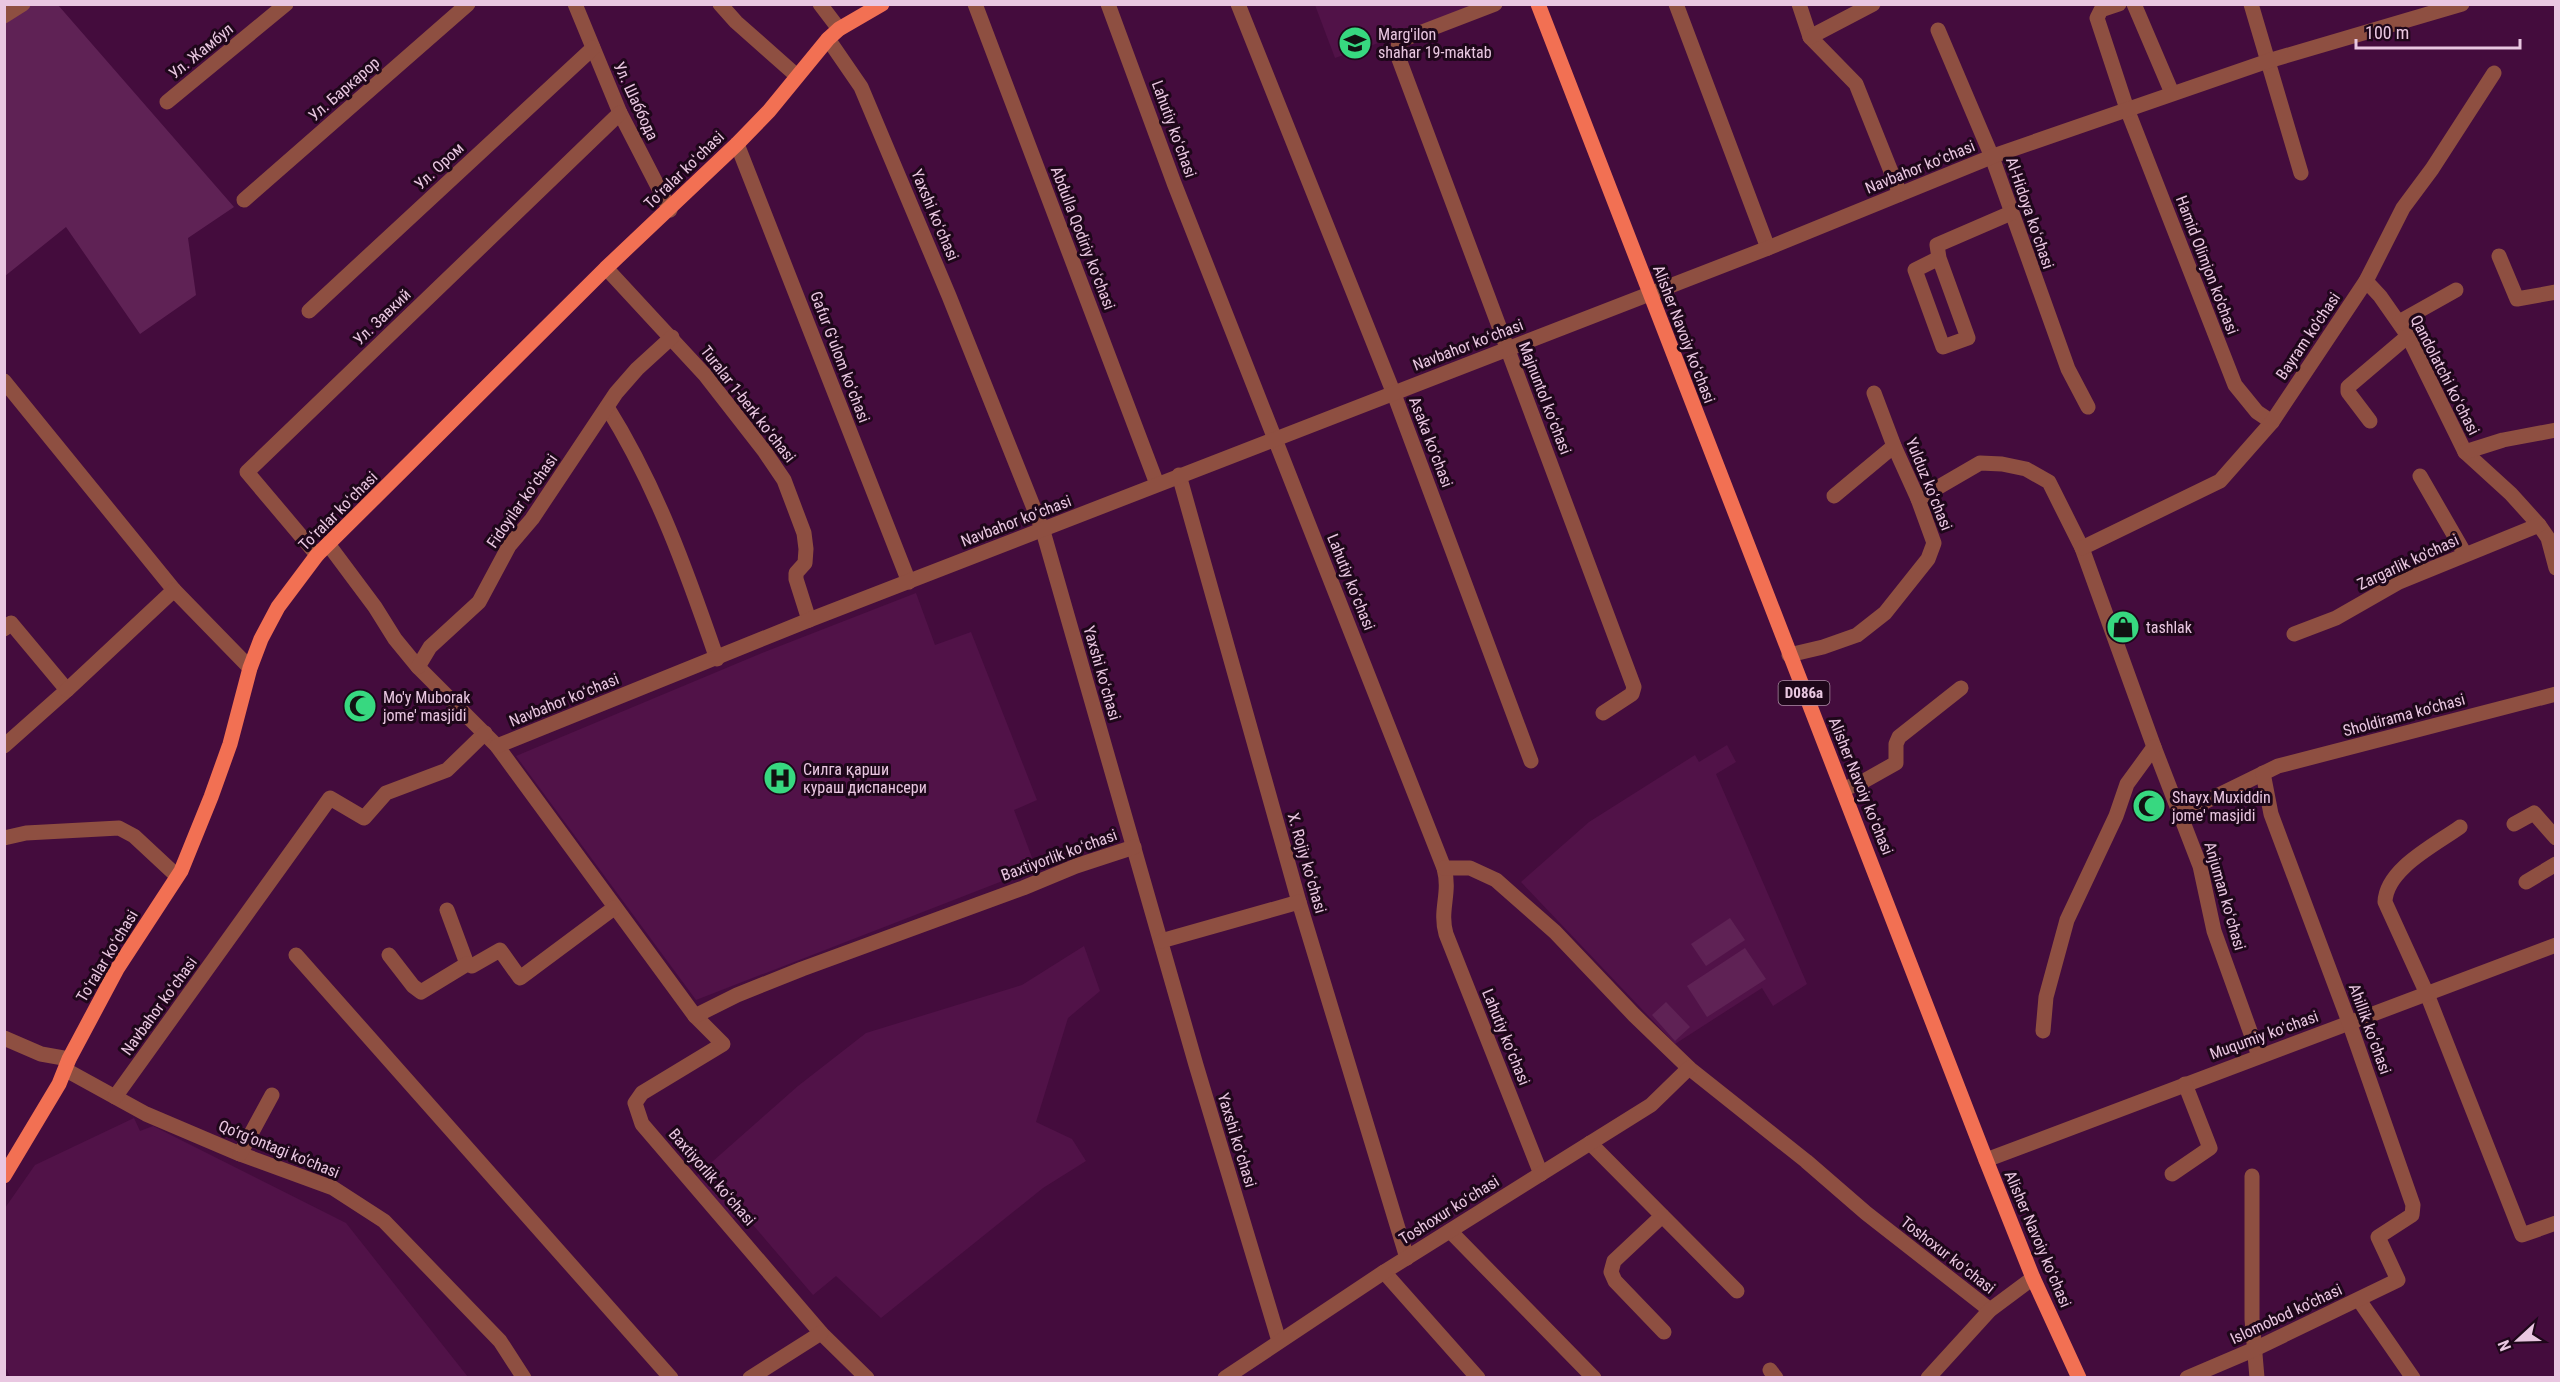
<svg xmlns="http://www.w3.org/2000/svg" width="2560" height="1382" font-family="'Roboto Condensed',sans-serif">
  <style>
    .built { fill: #511248 }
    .green { fill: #5f2255 }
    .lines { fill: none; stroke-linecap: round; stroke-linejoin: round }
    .minor { stroke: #8e4f41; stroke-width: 15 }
    .major { stroke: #f27053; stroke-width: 15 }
    .labels { text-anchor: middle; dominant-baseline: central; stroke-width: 6; stroke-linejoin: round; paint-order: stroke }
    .shield { fill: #1e071a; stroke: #ac8da5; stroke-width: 1.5 }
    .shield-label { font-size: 15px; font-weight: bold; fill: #e9c7e1 }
    .poi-label { font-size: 16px; fill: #e9c7e1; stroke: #1e071a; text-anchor: start }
    .street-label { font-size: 16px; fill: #e9c7e1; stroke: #1e071a }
  </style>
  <rect width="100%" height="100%" fill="#440c3d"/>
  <g class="built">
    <path d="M1315,5H1488L1335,58Z"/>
    <path d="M916,593L935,645L971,632L1037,800L1014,810L1036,868L696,1000L516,756L762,653Z"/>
    <path d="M1727,745L1736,762L1716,774L1807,984L1773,1006L1762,988L1675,1044L1521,882L1589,822L1695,755L1699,762Z"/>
    <path d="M1084,946L1100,991L1068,1018L1036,1122L1072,1139L1086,1161L1043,1188L881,1318L836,1276L813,1295L741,1211L731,1220L695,1177L798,1086L866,1033L1022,985Z"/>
    <path d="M134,1118L140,1131L153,1126L346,1223L468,1377H10L4,1364L5,1208L35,1165Z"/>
  </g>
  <g class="green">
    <path d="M21,5H58L234,207L188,238L196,295L140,334L66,227L5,276L4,19Z"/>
    <path d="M1730,918L1745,940L1706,966L1691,944Z"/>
    <path d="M1745,948L1766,979L1707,1017L1687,986Z"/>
    <path d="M1666,1002L1690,1027L1675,1041L1652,1015Z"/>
  </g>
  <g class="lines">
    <g class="minor">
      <path d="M575,4L620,113L670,210"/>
      <path d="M720,4L736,22L797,76"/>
      <path d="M820,4L839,29"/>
      <path d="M975,4L1157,484"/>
      <path d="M1108,4L1174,183L1444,868C1451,894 1439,909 1446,934L1541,1174"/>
      <path d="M1238,4L1394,394L1531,761"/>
      <path d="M1495,4L1404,39L1398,46L1399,59L1634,687L1632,694L1603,713"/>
      <path d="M1676,4L1768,248"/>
      <path d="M1799,4L1810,37L1856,84L1900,194"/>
      <path d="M2119,4L2101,10L2097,18L2127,109L2235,385L2257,412L2272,422"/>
      <path d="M2134,4L2172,93"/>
      <path d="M2251,4L2301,173"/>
      <path d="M4,16L23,4"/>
      <path d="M1938,30L1992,157L2068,369L2088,407"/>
      <path d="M1810,37L1873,4"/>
      <path d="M828,39L861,87L949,296L1043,531L1196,1065L1279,1341"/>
      <path d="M167,102L286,4"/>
      <path d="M737,144L909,582"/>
      <path d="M244,200L468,4"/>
      <path d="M2499,256L2517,299L2556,292"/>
      <path d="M1939,258L1915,270L1943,347L1968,338L1939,258L1937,245L2011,213"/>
      <path d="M606,268L705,375L765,452L784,480L804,533L806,549L805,563L796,573V579L809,620"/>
      <path d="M2366,281L2380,296L2408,336L2465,452L2511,494L2539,525L2548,538L2556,568"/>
      <path d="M309,311L593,48"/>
      <path d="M2399,322L2456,290"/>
      <path d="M4,381L174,590"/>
      <path d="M607,407C656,485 687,572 717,659"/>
      <path d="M2370,421L2348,392V387L2408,336"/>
      <path d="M2465,452L2503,440L2556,430"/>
      <path d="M1179,475L1299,902L1407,1258"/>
      <path d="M2420,476L2465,554"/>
      <path d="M1834,496L1894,446"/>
      <path d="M1918,499L1980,463L2002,464L2026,469L2049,482L2082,548L2154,747L2200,866L2214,931L2259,1056"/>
      <path d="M328,544L375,607L395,639L418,667L497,746L695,1016L723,1044L642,1093L635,1103L642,1124L821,1333L867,1378"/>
      <path d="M2082,548L2220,481L2272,422L2366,281L2403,208L2432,169L2494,73"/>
      <path d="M317,555L247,472L620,113"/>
      <path d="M4,629L11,623L67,690L4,746"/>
      <path d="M2294,634L2336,618L2399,582L2539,525"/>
      <path d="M1789,655L1823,647L1857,635L1885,613L1928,559L1934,543L1918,499L1894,446L1874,393"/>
      <path d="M418,667L430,647L479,602L509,546L532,519L616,393L637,369L672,337"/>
      <path d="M67,690L174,590L250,668"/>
      <path d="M497,746L809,620L1768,248L1996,155L2268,61L2462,4"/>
      <path d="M1844,789L1864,781L1896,763V744L1899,737L1961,688"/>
      <path d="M2180,814L2278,766L2556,694"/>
      <path d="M2514,824L2534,813L2556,838"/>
      <path d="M2460,827C2435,845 2386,869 2385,902L2427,994L2522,1235L2556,1223"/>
      <path d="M4,838L26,833L119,828L134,836L177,876"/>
      <path d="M1444,868H1470L1496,880L1555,932L1634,1015L1689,1068L1806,1161L1866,1213L1990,1310"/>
      <path d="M2526,882L2556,864"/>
      <path d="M447,910L467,964"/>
      <path d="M1161,941L1299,902"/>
      <path d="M296,955L671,1378"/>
      <path d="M389,955L413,986L421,992L467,964L472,966L500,950L520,978L614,908"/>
      <path d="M695,1016L737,995L802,969L1023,888L1076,866L1134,847"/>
      <path d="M2043,1031L2046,997L2067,920L2116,816L2127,784L2154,747"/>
      <path d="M4,1038L41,1054L69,1059"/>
      <path d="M66,1070L146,1114L240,1154L333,1188L384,1221L500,1341L524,1378"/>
      <path d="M115,1097L330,798L364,818L386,793L447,770L485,733"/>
      <path d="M1590,1143L1737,1291"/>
      <path d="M240,1154L272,1095"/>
      <path d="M1986,1160L2556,945"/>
      <path d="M2172,1174L2210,1148L2185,1084"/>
      <path d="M2252,1176V1319L2257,1378"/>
      <path d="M1662,1216L1614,1261L1611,1272L1615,1281L1664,1332"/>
      <path d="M1450,1231L1594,1378"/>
      <path d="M1384,1272L1478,1378"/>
      <path d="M2359,1300L2413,1378"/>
      <path d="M1770,1370L1776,1378"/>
      <path d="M750,1378L821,1333"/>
      <path d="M1225,1378L1384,1272L1651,1105L1689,1068"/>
      <path d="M1928,1378L1990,1310L2033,1278"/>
      <path d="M2187,1378L2255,1349L2398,1280L2378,1237L2412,1215L2413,1205L2349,1022L2271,814L2263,773"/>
    </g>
    <g class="major">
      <path d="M1538,4L1986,1160L2033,1278L2079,1378"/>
      <path d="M4,1176L59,1084L69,1059L117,969L181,871L211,797L230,744L250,668L261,639L278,607L317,555L606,268L737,144L769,111L828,39L839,29L882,4"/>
    </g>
  </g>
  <defs>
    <g id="school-disc" transform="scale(1.725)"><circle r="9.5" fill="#37d880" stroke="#1e071a"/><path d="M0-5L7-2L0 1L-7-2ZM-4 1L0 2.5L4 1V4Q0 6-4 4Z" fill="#111"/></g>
    <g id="shop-disc" transform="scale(1.725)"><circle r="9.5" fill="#37d880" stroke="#1e071a"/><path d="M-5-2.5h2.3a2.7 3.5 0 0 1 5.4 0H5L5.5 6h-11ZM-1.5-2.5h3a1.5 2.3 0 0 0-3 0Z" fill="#111"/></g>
    <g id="mosque-disc" transform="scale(1.725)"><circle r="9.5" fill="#37d880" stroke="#1e071a"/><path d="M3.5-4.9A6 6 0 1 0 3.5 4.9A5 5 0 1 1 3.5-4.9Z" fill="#111"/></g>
    <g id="hospital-disc" transform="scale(1.725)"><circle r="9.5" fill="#37d880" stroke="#1e071a"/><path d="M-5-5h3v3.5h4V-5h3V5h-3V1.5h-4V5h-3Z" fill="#111"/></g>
  </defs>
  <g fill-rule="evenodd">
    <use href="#school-disc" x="1355" y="43"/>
    <use href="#shop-disc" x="2123" y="627"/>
    <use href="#mosque-disc" x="360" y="706"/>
    <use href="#hospital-disc" x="780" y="778"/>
    <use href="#mosque-disc" x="2149" y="806"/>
  </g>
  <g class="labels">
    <rect class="shield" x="1778.5" y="681" width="51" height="24" rx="4.5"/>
    <g class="shield-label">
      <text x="1804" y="693">D086a</text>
    </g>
    <g class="poi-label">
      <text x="1378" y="34">Marg'ilon<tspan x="1378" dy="18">shahar 19-maktab</tspan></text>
      <text x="2146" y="627">tashlak</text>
      <text x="383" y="697">Mo'y Muborak<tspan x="383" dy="18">jome' masjidi</tspan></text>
      <text x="803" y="769">Силга қарши<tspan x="803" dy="18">кураш диспансери</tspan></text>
      <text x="2172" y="797">Shayx Muxiddin<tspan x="2172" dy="18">jome' masjidi</tspan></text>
    </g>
    <g class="street-label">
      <text transform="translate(201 51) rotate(-39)">Ул. Жамбул</text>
      <text transform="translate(344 89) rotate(-41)">Ул. Баркарор</text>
      <text transform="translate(636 101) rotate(65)">Ул. Шаббода</text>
      <text transform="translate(1174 129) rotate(70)">Lahutiy koʻchasi</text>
      <text transform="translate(439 166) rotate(-43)">Ул. Ором</text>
      <text transform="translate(1920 167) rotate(-22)">Navbahor koʻchasi</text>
      <text transform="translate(684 170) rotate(-44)">Toʻralar koʻchasi</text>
      <text transform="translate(2030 213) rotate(71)">Al-Hidoya koʻchasi</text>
      <text transform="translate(935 215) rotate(67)">Yaxshi koʻchasi</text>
      <text transform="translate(1083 238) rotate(69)">Abdulla Qodiriy koʻchasi</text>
      <text transform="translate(2207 265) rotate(69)">Hamid Olimjon ko'chasi</text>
      <text transform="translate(382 317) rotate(-44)">Ул. Завкий</text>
      <text transform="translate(1684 334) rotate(69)">Alisher Navoiy koʻchasi</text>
      <text transform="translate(2308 336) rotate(-56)">Bayram ko'chasi</text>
      <text transform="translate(1468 345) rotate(-21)">Navbahor koʻchasi</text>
      <text transform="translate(840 357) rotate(69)">Gafur Gʻulom koʻchasi</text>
      <text transform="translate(2445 375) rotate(63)">Qandolatchi koʻchasi</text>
      <text transform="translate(1545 398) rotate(69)">Majnuntol koʻchasi</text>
      <text transform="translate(748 404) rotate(52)">Turalar 1-berk koʻchasi</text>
      <text transform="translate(1431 442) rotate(69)">Asaka koʻchasi</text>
      <text transform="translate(1929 484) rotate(68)">Yulduz koʻchasi</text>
      <text transform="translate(522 501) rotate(-55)">Fidoyilar koʻchasi</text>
      <text transform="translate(338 511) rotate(-45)">Toʻralar koʻchasi</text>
      <text transform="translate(1016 521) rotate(-21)">Navbahor koʻchasi</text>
      <text transform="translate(2408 562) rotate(-25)">Zargarlik ko'chasi</text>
      <text transform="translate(1351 582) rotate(68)">Lahutiy koʻchasi</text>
      <text transform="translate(1102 673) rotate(74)">Yaxshi koʻchasi</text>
      <text transform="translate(564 700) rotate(-22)">Navbahor koʻchasi</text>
      <text transform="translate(2404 715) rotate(-15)">Sholdirama ko‘chasi</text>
      <text transform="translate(1861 786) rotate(68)">Alisher Navoiy koʻchasi</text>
      <text transform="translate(1059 855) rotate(-20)">Baxtiyorlik koʻchasi</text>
      <text transform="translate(1307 863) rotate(74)">X. Rojiy koʻchasi</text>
      <text transform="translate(2225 896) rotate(74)">Anjuman koʻchasi</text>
      <text transform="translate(107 956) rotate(-59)">Toʻralar koʻchasi</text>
      <text transform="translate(159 1006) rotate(-54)">Navbahor koʻchasi</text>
      <text transform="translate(2370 1029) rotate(70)">Ahillik koʻchasi</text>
      <text transform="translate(2264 1035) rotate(-20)">Muqumiy koʻchasi</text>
      <text transform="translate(1506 1037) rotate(68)">Lahutiy koʻchasi</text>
      <text transform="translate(1237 1140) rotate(73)">Yaxshi koʻchasi</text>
      <text transform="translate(279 1149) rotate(22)">Qo‘rg‘ontagi ko‘chasi</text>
      <text transform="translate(712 1177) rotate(49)">Baxtiyorlik koʻchasi</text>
      <text transform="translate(1449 1210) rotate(-32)">Toshoxur koʻchasi</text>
      <text transform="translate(2038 1239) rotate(67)">Alisher Navoiy koʻchasi</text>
      <text transform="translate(1948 1255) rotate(38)">Toshoxur koʻchasi</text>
      <text transform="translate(2286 1314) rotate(-25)">Islomobod ko‘chasi</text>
    </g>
  </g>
  <rect width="2560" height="1382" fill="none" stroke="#e9c7e1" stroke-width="12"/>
  <g transform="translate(2518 1340) rotate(248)" stroke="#1e071a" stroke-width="4.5" paint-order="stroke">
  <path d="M0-4.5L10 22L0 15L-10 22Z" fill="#e9c7e1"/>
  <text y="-9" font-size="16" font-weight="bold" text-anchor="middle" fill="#e9c7e1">N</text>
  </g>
  <path d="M2356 39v9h164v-9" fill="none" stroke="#e9c7e1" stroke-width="3"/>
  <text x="2365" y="39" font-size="18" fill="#e9c7e1" stroke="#1e071a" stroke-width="4.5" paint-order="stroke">100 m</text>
</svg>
